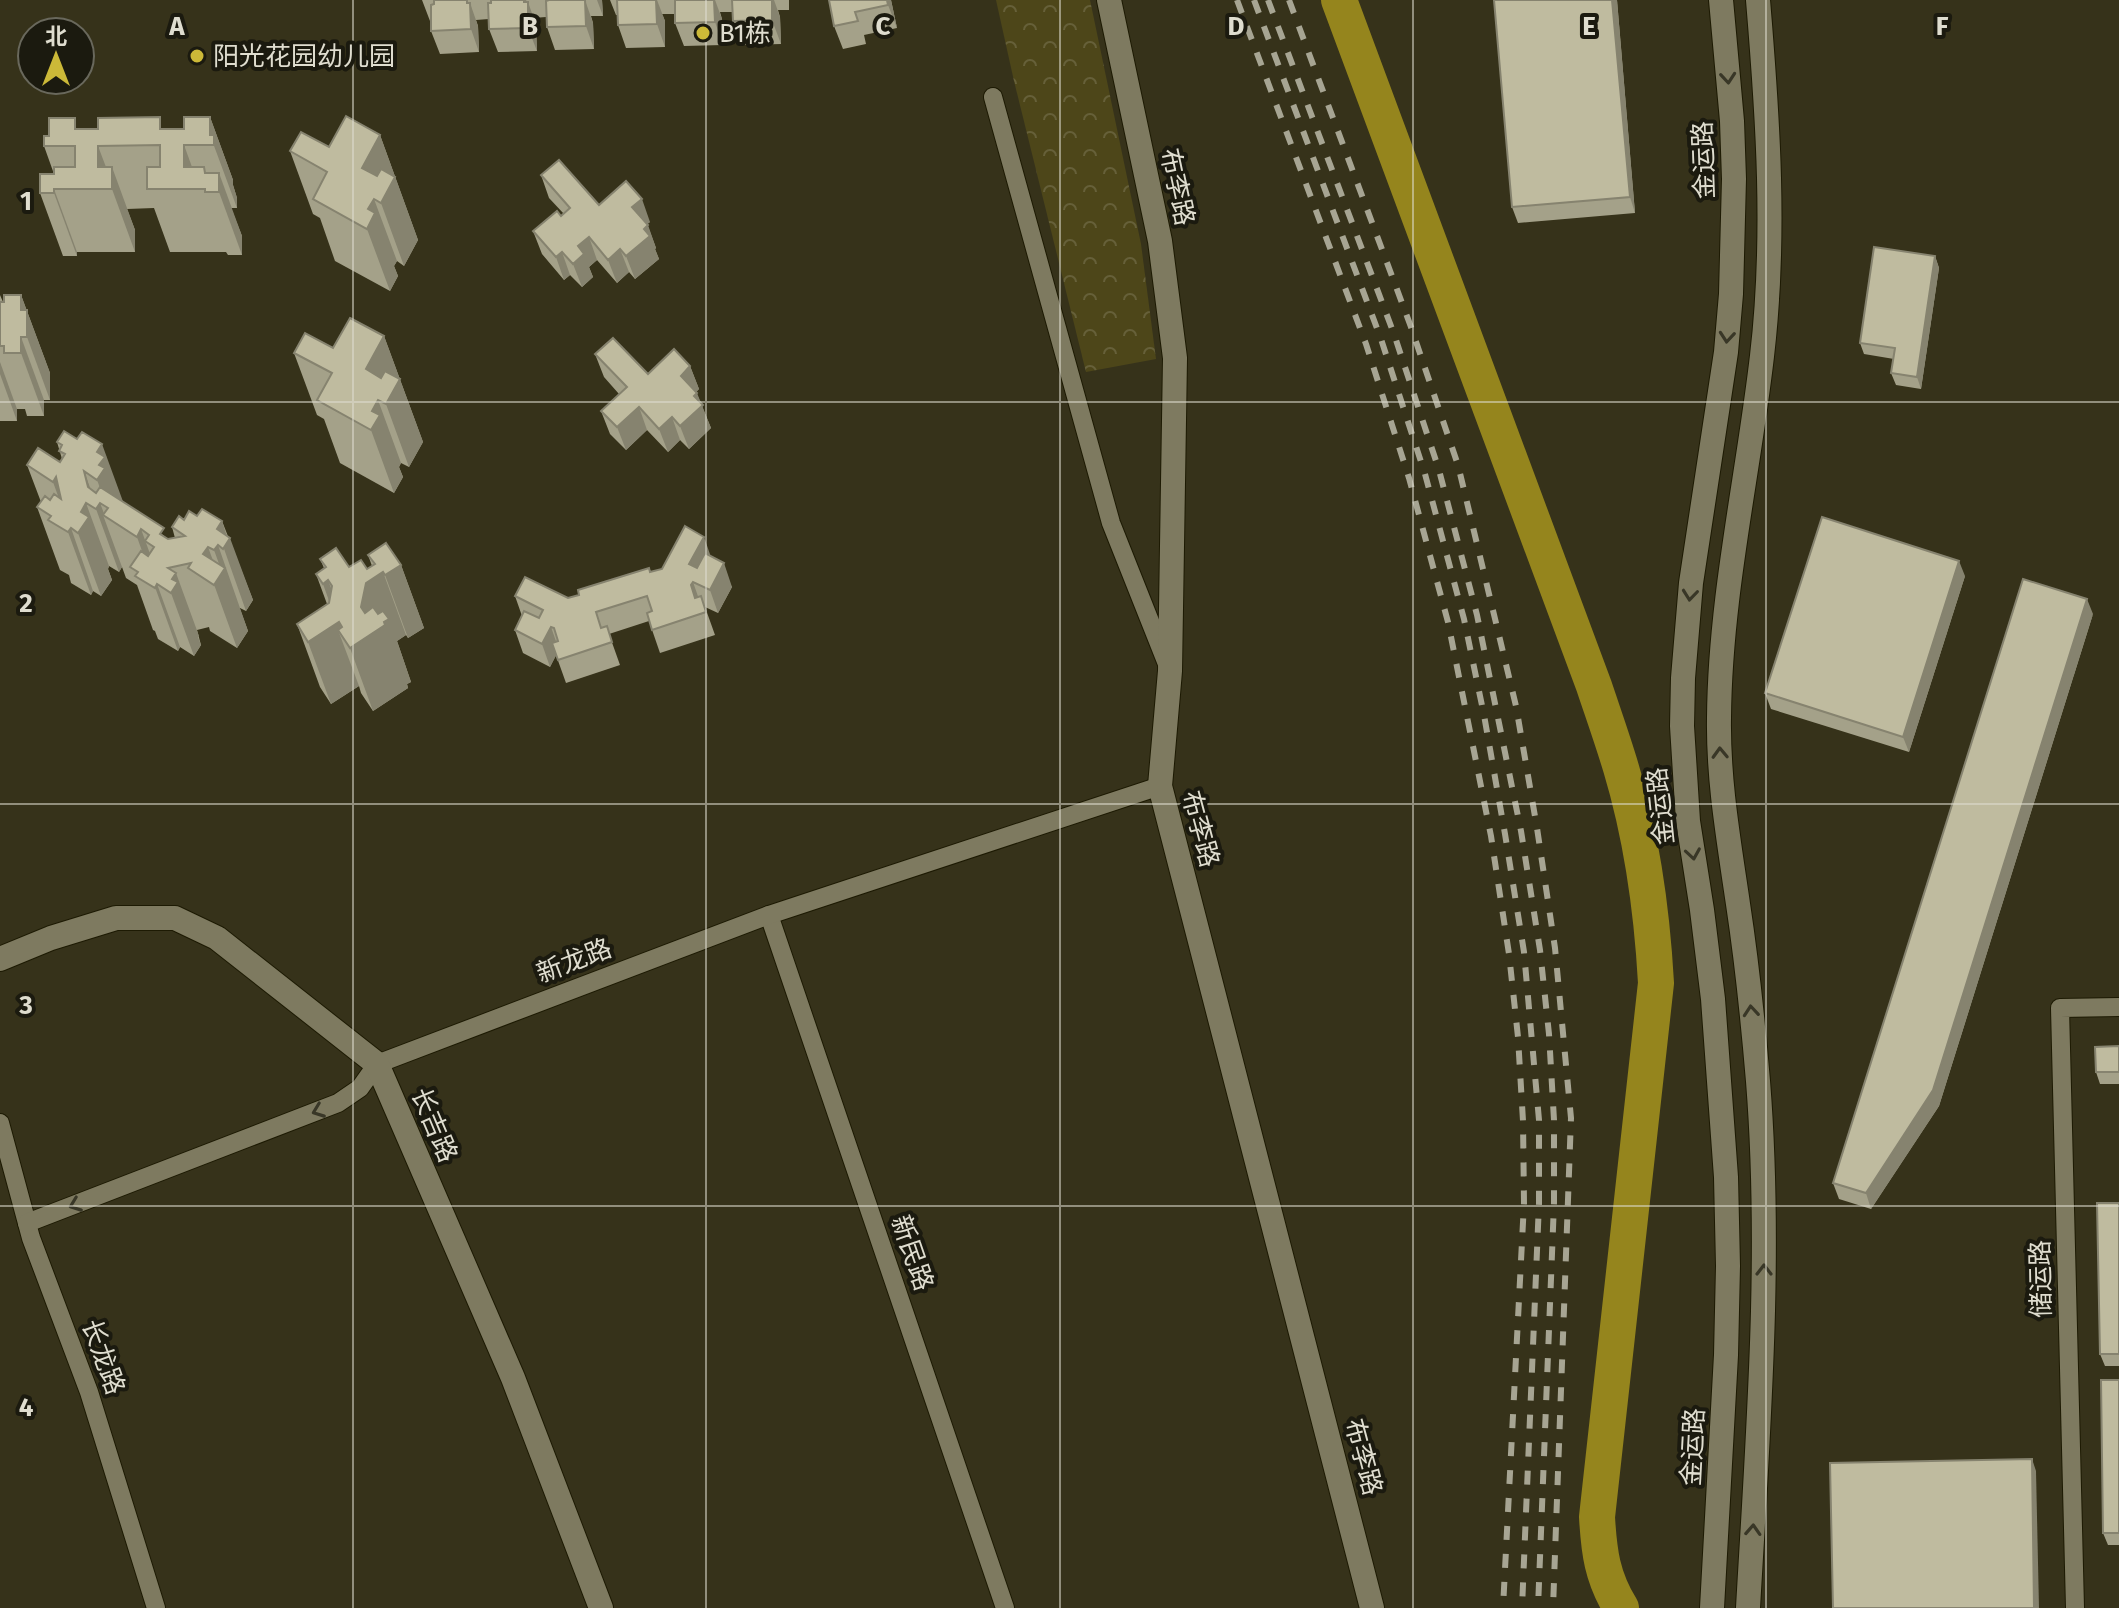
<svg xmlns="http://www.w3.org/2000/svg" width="2119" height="1608" font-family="'Fira Sans','Noto Sans SC',sans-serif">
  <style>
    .forest { fill: url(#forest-crowns) }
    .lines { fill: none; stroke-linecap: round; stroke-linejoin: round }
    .river { stroke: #95851d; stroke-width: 36 }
    .street-casing { stroke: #1d1a03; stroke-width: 20 }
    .secondary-casing { stroke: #1d1a03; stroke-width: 26 }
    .street { stroke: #7e7a60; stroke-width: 18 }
    .secondary { stroke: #7e7a60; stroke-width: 24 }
    .rail { stroke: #a7a593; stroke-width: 6; stroke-dasharray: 14 14; stroke-linecap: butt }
    .wall { fill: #a4a189 }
    .shaded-wall { fill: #86836f }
    .building { fill: #bfbb9f; stroke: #86836f; stroke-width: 2 }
    .oneway { stroke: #393727 }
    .grid { fill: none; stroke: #dfddcf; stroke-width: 2; stroke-opacity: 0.55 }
    .poi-dot { fill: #ccb938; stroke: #1b1a0f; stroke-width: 3 }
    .labels { text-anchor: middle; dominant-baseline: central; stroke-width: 8; stroke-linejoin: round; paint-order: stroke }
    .poi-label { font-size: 26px; fill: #dfddcf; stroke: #1b1a0f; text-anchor: start }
    .street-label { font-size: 26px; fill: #dfddcf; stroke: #1b1a0f }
    .grid-label { font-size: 26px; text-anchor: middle; font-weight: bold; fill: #dfddcf; stroke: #1b1a0f; stroke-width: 8; stroke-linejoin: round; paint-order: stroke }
  </style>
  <defs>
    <pattern id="forest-crowns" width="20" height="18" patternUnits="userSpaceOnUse" patternTransform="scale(2)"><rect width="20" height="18" fill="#4d4619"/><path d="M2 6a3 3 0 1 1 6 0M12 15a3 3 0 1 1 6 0" fill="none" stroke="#666039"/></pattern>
  </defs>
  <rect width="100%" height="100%" fill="#36321a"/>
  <path class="forest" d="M996,0H1090L1141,244L1156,359L1086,372L1014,81Z"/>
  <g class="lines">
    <path class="river" d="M1339,0L1594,686C1603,713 1613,741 1621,768C1642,838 1652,911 1656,983L1597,1517C1599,1552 1602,1577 1621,1608"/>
    <g class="street-casing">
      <g id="street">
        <path d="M993,97L1111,523L1167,664"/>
        <path d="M769,915L1005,1608"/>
        <path d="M0,1123L31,1238L89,1392L156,1608"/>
        <path d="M27,1223L338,1103L360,1088L377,1064L769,915L1160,786"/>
        <path d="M2075,1608L2060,1008L2119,1007"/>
      </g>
    </g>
    <g class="secondary-casing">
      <g id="secondary">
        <path d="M1109,0L1160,241L1175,358L1170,671L1160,786L1372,1608"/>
        <path d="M0,959L51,938L116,918H175L217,938L377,1064L513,1378L601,1608"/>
        <path d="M1712,1608L1726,1355L1728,1266L1726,1177L1713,999L1702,910L1688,821L1682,726L1683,678L1691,583L1726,352L1731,294L1734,179L1732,121L1721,0"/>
        <path d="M1748,1608C1758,1432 1772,1257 1758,1081C1753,1022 1747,963 1738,904C1729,842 1718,781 1719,718C1720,596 1748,477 1762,356C1776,237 1768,119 1758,0"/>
      </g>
    </g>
    <use href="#street" class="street"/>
    <use href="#secondary" class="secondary"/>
    <g class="rail">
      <path d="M1237,0L1366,344L1409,478L1448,622L1491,836L1509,954L1518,1037L1523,1121L1524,1203L1503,1608"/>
      <path d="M1254,0L1381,339L1425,474L1464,619L1484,715L1505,834L1524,952L1539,1120V1203L1522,1608"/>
      <path d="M1268,0L1394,334L1439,470L1477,615L1521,831L1540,950L1549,1034L1554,1120V1203L1538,1608"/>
      <path d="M1289,0L1411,327L1458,465L1516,706L1537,828L1555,948L1571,1118L1553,1608"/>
    </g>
  </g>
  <g class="wall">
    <path d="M422,0H602L603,16H591L593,23L594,49L555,50L547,27L546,17L533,18L536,25L537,51L498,52L489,29V19L476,20L478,26L479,52L440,54L431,31V21H430Z"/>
    <path d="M610,0H789V10H778L780,17L781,44L741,45L733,21V12H720L722,19L723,45L684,46L675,23V14H662L665,21V47L626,48L618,25L617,15H616Z"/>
    <path d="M829,0H891L897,28L864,35L866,44L843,49L834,26Z"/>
    <path d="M1494,0H1617L1635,213L1518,223L1512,207Z"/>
    <path d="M210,117L233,180V185L237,198V208H231L242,236V255H228L226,252H170L154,208L127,209L135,230V252H77V256H63L40,193L54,174L44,146L49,136L79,129H184Z"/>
    <path d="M380,135L418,240L404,266L397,261L394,266L398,276L390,291L335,261L320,218L313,214L290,151L329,147Z"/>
    <path d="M541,175L599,205L650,222L647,224L656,248L655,249L659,259L635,279L629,272L617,283L597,260L589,267L593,277L582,287L570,275L564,280L542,254L533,231L564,214L549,198Z"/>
    <path d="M1935,256L1939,268L1921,389L1896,385L1891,373L1894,359L1864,354L1860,343Z"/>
    <path d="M0,295L3,302L21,295L50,373V400H44V416H27L25,409H17V421H0Z"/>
    <path d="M384,336L423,442L409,467L401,463L399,467L403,477L394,493L340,463L324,419L317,415L294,353L333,348Z"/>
    <path d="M595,354L648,374L690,366L699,389L696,392L711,428L689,449L680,440L668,452L647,430L626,450L610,434L601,411L619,394L604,377Z"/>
    <path d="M64,431L123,503L168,539L175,538L172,527L184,520L197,516L222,521L253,600L246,611L240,608V609L248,631L237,648L210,631L209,627L197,630L201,645L194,656L180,647L178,651L158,639L155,631L153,630L137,585L126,578L122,567L119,572L109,566L108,569L112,580L101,596L93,591L91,595L71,583L69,575L60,570L37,507L41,502L27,465L60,462L62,459L57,442Z"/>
    <path d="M368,555L401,565L424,628L408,638L406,635L397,641L411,682L407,684L408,688L373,711L361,693L359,686L331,704L320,687L297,624L327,604L316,574L324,568L320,559L349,567L367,569L372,566Z"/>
    <path d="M711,557L732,587L718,613L705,607L715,635L660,653L649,621L609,634L620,665L566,683L556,655L550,667L523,653L515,630L522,616L515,596L568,598L651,572Z"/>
    <path d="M1965,576L1909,752L1771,709L1765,693Z"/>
    <path d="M2093,614L1939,1106L1871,1209L1839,1199L1833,1183Z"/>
    <path d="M2119,1046V1084H2100L2096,1072Z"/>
    <path d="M2119,1203V1366H2105L2100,1354Z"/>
    <path d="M2119,1380V1545H2108L2103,1533Z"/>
  </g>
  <g class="shaded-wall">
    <path d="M467,0L470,6V3L478,26L479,52L471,29Z"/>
    <path d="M524,0H526L528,4V2L536,25L537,51L528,28Z"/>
    <path d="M585,0L593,23L594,49L586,26Z"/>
    <path d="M597,0H602L603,16Z"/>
    <path d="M654,0H657L665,21V47L657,24Z"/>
    <path d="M713,0H715L722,19L723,45L715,22Z"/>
    <path d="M771,0H774L780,17L781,44L772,20Z"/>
    <path d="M887,0H891L897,28L888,5Z"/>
    <path d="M1612,0H1617L1635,213L1630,197Z"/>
    <path d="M210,117L233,180V185L237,198V208L210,135Z"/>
    <path d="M380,135L418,240L404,266L381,203L374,199L397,261L394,266L398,276L390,291L367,229L368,209L362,168Z"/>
    <path d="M184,145L200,189L184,167Z"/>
    <path d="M98,146L112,183V167L135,230V252L112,189L98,167Z"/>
    <path d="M219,173L242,236V255L219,192Z"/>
    <path d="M54,189L77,252V256L54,193Z"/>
    <path d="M642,199L650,222L640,230L632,207Z"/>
    <path d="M648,225L656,248L655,249L659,259L635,279L626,256L644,229Z"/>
    <path d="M589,237L597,260L589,267L593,277L582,287L573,264L578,246Z"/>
    <path d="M620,249L629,272L617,283L608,260Z"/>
    <path d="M562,252L570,275L564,280L556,257Z"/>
    <path d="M1935,256L1939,268L1921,389L1917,377Z"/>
    <path d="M21,295L50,373V400L27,337L21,310Z"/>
    <path d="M384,336L423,442L409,467L386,404L378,400L401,463L399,467L403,477L394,493L371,430L372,411L366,369Z"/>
    <path d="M21,337L44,400V416L21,353Z"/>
    <path d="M0,362L17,409V421L0,374Z"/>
    <path d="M690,366L699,389L689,399L681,376Z"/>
    <path d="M697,393L711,428L689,449L680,426L694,396Z"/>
    <path d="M639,407L647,430L626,450L617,427Z"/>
    <path d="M672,417L680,440L668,452L659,429Z"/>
    <path d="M102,444L125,507L113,522L97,480L99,465L97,452Z"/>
    <path d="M84,471L97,507L100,503L105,516L103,515L122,567L119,572L88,487Z"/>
    <path d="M56,477L71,528L93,591L91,595L68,532L70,529L53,482Z"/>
    <path d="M86,503L109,566L108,569L112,580L101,596L78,533L81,512Z"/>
    <path d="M222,521L228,540L230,538L253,600L246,611L217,529Z"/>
    <path d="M141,529L162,587L157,584L180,647L178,651L137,537Z"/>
    <path d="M704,537L712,560L696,584L689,564Z"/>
    <path d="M218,545L248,631L237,648L203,554L208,547L219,577L222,572L214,550Z"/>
    <path d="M1959,561L1965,576L1909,752L1903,737Z"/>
    <path d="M724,563L732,587L718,613L710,590Z"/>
    <path d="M401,565L424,628L408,638L385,575Z"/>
    <path d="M383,572L406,635L397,641L411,682L407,684L408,688L373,711L350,648L366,583Z"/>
    <path d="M176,573L199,636L198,637L201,645L194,656L171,593L172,579Z"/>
    <path d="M328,580L351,643L339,622L346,641L338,630L359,686L331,704L308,642L337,623L323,584Z"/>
    <path d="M693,582L701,605L699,608L704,621L691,585Z"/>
    <path d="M2087,599L2093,614L1939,1106L1871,1209L1866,1193Z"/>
    <path d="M551,627L559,650L550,667L542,644Z"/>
    <path d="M2032,1459L2036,1471L2039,1608H2034Z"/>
  </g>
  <g class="building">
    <path d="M434,0H467V3H470L471,29L431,31V5L434,4Z"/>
    <path d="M491,0H524V2H528V28L489,29L488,3H491Z"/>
    <path d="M549,0H585L586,26L547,27L546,1Z"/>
    <path d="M617,0H656L657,24L618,25Z"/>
    <path d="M675,0H714L715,22L675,23Z"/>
    <path d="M732,0H772V20L733,21Z"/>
    <path d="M829,0H887L888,5L855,12L858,21L834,26Z"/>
    <path d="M1494,0H1612L1630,197L1512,207Z"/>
    <path d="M346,116L380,135L362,168L377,176L381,169L395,177L381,203L374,199L368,209L375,213L367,229L313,199L327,172L290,151L301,132L329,147Z"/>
    <path d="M160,117V129H184V117H210V135H214V145H184V167H204L205,173H219V192H205V189H147V167H160V145L98,146V167H112V189H54V193H40V174H54V167H75V146H44V136H49V118H75V129H98V118Z"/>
    <path d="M559,160L599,205L626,181L642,199L632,207L648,225L644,229L650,236L626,256L620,249L608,260L589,237L578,246L584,254L573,264L562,252L556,257L533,231L557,211L561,216L570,208L541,175Z"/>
    <path d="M1874,247L1935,256L1917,377L1891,373L1895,348L1860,343Z"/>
    <path d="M4,295H21V310H27V337H21V353H4V346H0V302H4Z"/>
    <path d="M350,318L384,336L366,369L381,378L385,371L400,379L386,404L378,400L372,411L380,415L371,430L317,400L332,373L294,353L305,333L333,348Z"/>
    <path d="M613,338L648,374L674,349L690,366L681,376L697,393L694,396L703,405L680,426L672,417L659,429L639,407L617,427L601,411L627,387L595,354Z"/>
    <path d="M64,431L77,439L82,432L102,444L97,452L105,457L99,465L105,468L97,480L84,471L88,487L96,493L100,487L164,528L160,534L168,539L185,536L172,527L179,516L184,520L189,511L197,516L202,509L222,521L217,529L230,538L223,549L218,545L214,550L208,547L203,554L225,568L214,585L188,568L191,563L168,568L176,573L172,579L178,582L171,593L157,584L155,588L135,576L138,572L130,567L141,551L148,556L154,547L145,541L149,535L141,529L137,537L103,515L108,508L100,503L96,509L86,503L81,512L89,517L78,533L71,528L68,532L48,520L51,516L37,507L45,496L50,500L54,494L61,499L56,477L53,482L27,465L38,448L60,462L65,454L59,451L62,445L57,442Z"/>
    <path d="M1822,517L1959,561L1903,737L1765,693Z"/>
    <path d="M685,526L704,537L689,564L697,568L705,553L724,563L710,590L693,582L691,585L695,598L701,596L706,612L652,630L647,613L652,611L647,596L596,612L601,628L607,626L612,642L558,660L552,643L558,641L554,628L551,627L542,644L515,630L524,611L539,618L543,610L515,596L525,577L568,598L579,595L578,590L649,568L650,572L662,569Z"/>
    <path d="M386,543L401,565L385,575L383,572L366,583L361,607L365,613L373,607L378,614L383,611L389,619L384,622L385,625L350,648L338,630L342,627L339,622L308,642L297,624L329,603L332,586L328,580L323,584L316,574L326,567L320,559L336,548L349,567L361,560L367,569L375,564L368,555Z"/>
    <path d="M2023,579L2087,599L1933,1090L1866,1193L1833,1183Z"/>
    <path d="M2119,1046V1072H2096L2095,1047Z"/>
    <path d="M2097,1203H2119V1354H2100Z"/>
    <path d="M2101,1380H2119V1533H2103Z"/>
    <path d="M2032,1459L2034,1608H1833L1830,1463Z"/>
  </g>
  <defs><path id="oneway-chevron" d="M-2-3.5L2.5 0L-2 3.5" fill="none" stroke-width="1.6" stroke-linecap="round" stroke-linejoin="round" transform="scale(2)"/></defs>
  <g class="oneway">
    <use href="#oneway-chevron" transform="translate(1728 78) rotate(85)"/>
    <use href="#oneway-chevron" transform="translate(1727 337) rotate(95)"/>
    <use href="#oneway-chevron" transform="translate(1690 595) rotate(96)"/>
    <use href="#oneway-chevron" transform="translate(1720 753) rotate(-92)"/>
    <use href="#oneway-chevron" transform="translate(1693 854) rotate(81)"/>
    <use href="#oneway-chevron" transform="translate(1751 1011) rotate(-95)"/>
    <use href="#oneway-chevron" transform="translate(318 1111) rotate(159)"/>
    <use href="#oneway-chevron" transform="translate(75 1205) rotate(159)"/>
    <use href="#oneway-chevron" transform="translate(1764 1270) rotate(-90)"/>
    <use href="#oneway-chevron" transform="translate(1753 1530) rotate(-87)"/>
  </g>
  <path class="grid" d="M353,0V1608M706,0V1608M1060,0V1608M1413,0V1608M1766,0V1608M0,402H2119M0,804H2119M0,1206H2119"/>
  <g class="poi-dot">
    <circle cx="703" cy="33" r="8"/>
    <circle cx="197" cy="56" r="8"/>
  </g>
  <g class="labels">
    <g class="poi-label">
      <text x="719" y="33">B1栋</text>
      <text x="213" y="56">阳光花园幼儿园</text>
    </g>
    <g class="street-label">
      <text transform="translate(1704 160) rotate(-92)">金运路</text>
      <text transform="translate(1177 187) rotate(78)">布李路</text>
      <text transform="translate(1661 806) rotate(-96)">金运路</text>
      <text transform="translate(1200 829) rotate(75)">布李路</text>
      <text transform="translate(574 961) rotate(-21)">新龙路</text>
      <text transform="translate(434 1125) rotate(67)">长吉路</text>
      <text transform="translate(912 1253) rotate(71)">新民路</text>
      <text transform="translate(2041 1279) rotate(-91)">储运路</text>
      <text transform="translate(103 1357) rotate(70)">长龙路</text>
      <text transform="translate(1693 1447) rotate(-87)">金运路</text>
      <text transform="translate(1363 1457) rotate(75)">布李路</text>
    </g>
  </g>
  <g class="grid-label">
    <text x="177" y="35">A</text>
    <text x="530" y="35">B</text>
    <text x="883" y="35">C</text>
    <text x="1236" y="35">D</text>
    <text x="1589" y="35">E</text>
    <text x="1942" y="35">F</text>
    <text x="26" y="210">1</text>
    <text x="26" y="612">2</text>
    <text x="26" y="1014">3</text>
    <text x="26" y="1416">4</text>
  </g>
  <g transform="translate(56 56)"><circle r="38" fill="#1b1a0f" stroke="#69685c" stroke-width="2"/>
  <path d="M0-6L14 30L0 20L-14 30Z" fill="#ccb938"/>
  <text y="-12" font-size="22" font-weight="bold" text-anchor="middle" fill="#dfddcf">北</text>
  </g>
</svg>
